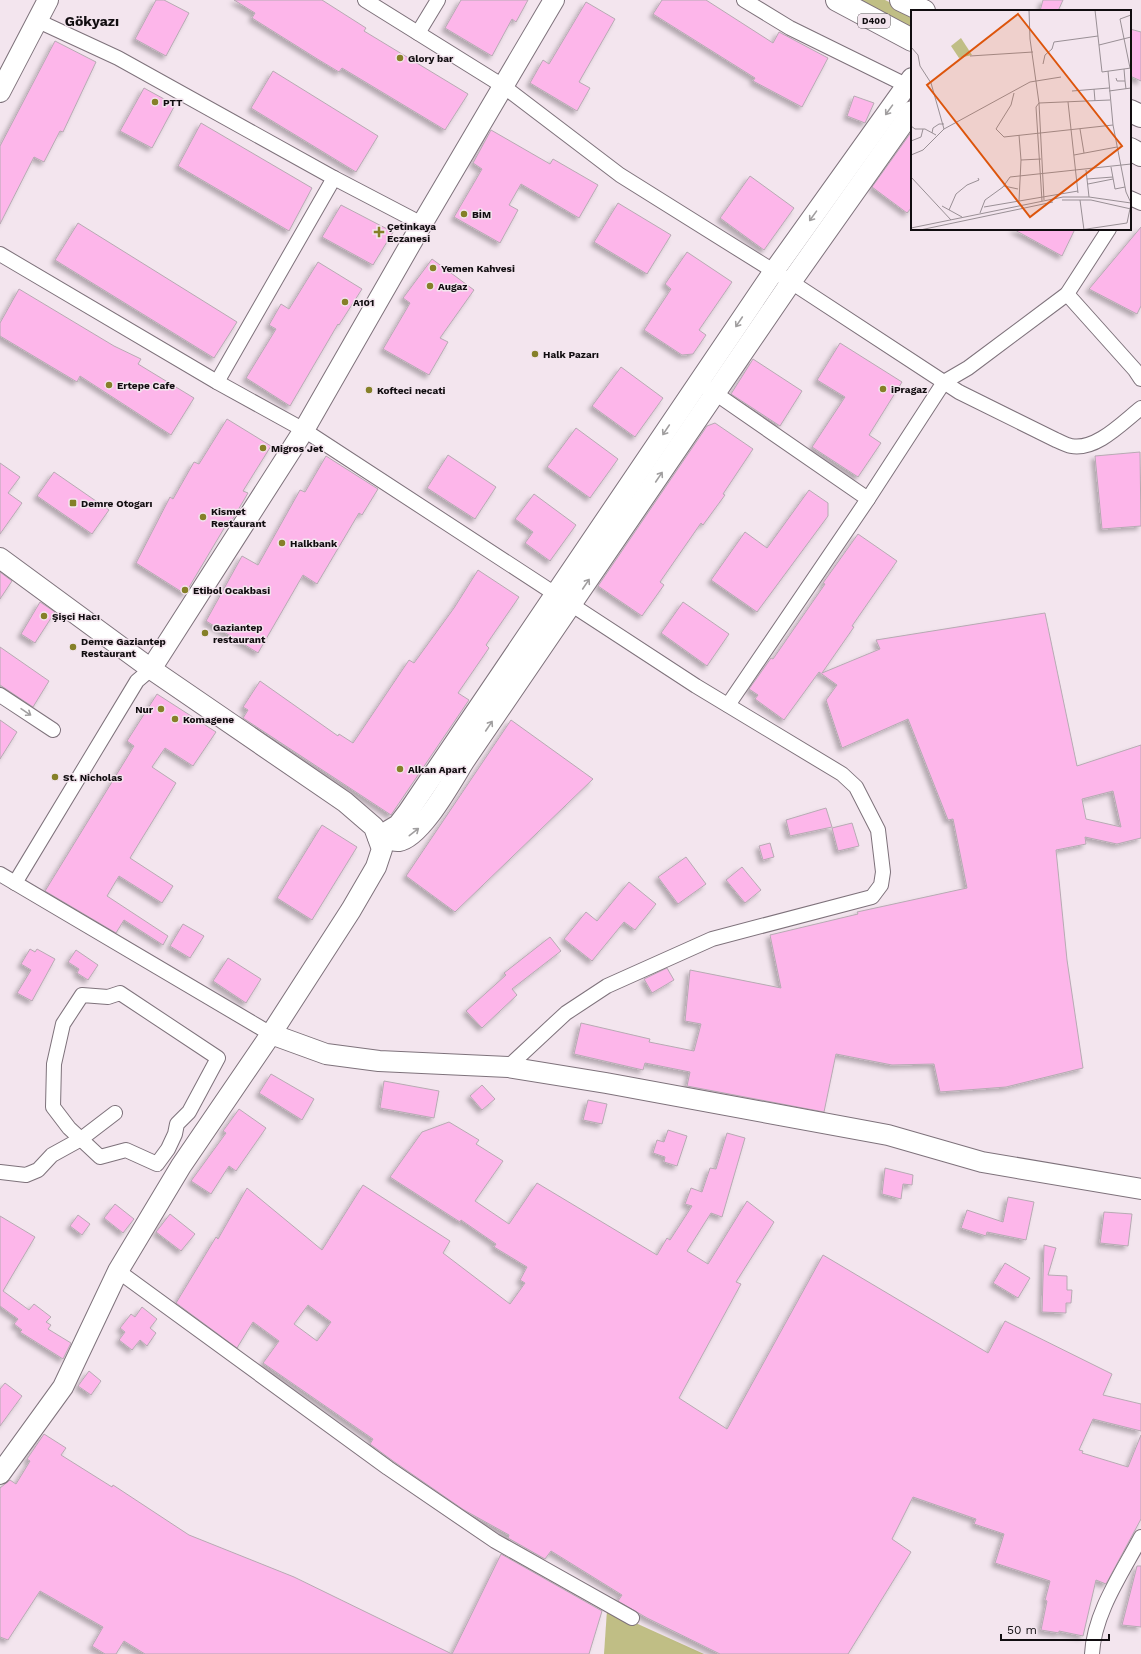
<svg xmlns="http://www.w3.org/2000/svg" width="1141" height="1654" font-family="'Work Sans',sans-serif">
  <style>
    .green { fill: #c0be85 }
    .building { fill: #fdb6ea; stroke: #b7aab3; fill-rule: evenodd; filter: url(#shadow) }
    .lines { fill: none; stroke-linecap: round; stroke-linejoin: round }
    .street-casing { stroke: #7e727b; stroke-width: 16 }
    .secondary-casing { stroke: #7e727b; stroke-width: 22 }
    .highway-casing { stroke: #7e727b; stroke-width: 24 }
    .street { stroke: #fff; stroke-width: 14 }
    .secondary { stroke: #fff; stroke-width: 20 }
    .highway { stroke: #fff; stroke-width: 22 }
    .oneway { stroke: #a09e9f }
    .poi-dot { fill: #858028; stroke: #f3e5ee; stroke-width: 1.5 }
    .labels { text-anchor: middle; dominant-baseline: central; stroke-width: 3; stroke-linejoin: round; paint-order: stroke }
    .shield { fill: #f3e5ee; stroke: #554e53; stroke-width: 1 }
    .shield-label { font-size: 9px; font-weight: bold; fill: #110d10 }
    .poi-label { font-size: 10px; font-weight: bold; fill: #110d10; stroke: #f3e5ee; text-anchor: start }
    .district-label { font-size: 14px; font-weight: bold; fill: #110d10; stroke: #f3e5ee }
    .inset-road { fill: none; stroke: #998f95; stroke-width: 1 }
    .view { fill: #dd550c; fill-opacity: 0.15; stroke: #dd550c; stroke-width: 2 }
    .inset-edge { fill: none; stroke: #110d10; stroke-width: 2 }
  </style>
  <defs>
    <filter id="shadow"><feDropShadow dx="-3.5" dy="3.5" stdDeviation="2" flood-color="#0004"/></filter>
  </defs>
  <rect width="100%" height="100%" fill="#f3e5ee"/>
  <g class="green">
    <path d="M854,0H885L912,13V30Z"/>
    <path d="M607,1610L704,1654H604Z"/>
  </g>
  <g class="building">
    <path d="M156,0H164L189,13L166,56L135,39Z"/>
    <path d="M234,0H322L366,28L364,31L468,94L445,130L342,68L339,72L319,60L252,18L255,13Z"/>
    <path d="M461,0H528L516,22L512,19L492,56L445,28Z"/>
    <path d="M662,0H706L773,43L779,32L828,58L802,107L753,81L755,78L653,14Z"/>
    <path d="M1043,0H1063L1058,11H1040Z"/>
    <path d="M586,2L615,19L579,82L590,88L577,111L530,83L543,60L549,64Z"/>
    <path d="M1130,29L1141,32V81L1130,76Z"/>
    <path d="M55,41L96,62L63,132L60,131L44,162L34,157L0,224V146Z"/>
    <path d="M273,71L378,136L356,172L251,108Z"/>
    <path d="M144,88L175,105L152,148L120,131Z"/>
    <path d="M854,96L874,103L865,123L847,116Z"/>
    <path d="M201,123L312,188L289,231L178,166Z"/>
    <path d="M491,130L550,164L553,159L598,185L579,218L521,184L509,205L518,210L500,243L454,217L482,169L473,163Z"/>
    <path d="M912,131V207L907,213L872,187Z"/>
    <path d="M750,176L794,208L764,250L720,218Z"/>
    <path d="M618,203L671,235L647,274L594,242Z"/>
    <path d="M341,205L393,232L373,265L322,237Z"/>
    <path d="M78,223L237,322L214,358L55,260Z"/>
    <path d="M1141,227V306L1137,314L1089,289Z"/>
    <path d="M1013,229H1075L1062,256Z"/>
    <path d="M687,252L732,282L699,330L706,335L693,354L682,355L644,330L671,289L665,284Z"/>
    <path d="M432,259L474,290L440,338L448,342L429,375L383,349L410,303L403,298Z"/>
    <path d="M318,262L362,289L339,325L338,324L290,406L246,378L276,329L269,325L281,304L289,309Z"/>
    <path d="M19,289L114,346L141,359L138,364L194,398L171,435L80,376L77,382L0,336V323Z"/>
    <path d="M840,343L902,382L869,435L881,443L858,477L812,447L845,397L817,380Z"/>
    <path d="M753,359L802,391L780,426L731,394Z"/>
    <path d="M621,367L663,398L635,437L592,406Z"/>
    <path d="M227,419L271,446L243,491L248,493L231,522L229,520L185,594L136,563L170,497L173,499L194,462L199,464Z"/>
    <path d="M715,423L753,449L723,494L725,495L703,525L701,523L660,582L664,585L642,616L598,586L707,426Z"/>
    <path d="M576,428L618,459L590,498L547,467Z"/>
    <path d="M1140,452L1141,526L1102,529L1095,456Z"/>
    <path d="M448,455L496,487L475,519L427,488Z"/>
    <path d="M326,456L378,489L362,515L359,513L317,584L303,575L258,653L206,621L242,556L258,565L300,490L305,492Z"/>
    <path d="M0,463L20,477L8,493L22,503L0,534Z"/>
    <path d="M54,472L109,510L92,534L37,496Z"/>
    <path d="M809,490L828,503V516L757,612L711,580L745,532L767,548Z"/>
    <path d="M534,494L576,525L550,561L525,543L533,532L515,519Z"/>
    <path d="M858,534L897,561L852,626L854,627L822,673L880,649L876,640L1045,613L1077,766L1141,745V838L1117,844L1085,837L1086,844L1056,850L1067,960L1083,1068L1006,1087L940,1092L934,1064L892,1065L836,1054L824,1112L687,1086L690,1072L645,1063L643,1070L574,1054L581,1023L650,1039L649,1042L694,1051L701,1024L685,1021L690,970L781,988L770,935L858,914L857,912L967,888L953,819L948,820L908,719L842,748L826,700L837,685L819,672L784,720L755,699L758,695L749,689L771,658L773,659L825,584L823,583ZM1113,791L1121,827L1086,819L1082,799Z"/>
    <path d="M478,570L519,597L486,645L489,648L458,693L469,700L391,815L243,718L248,710L243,707L260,681L338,736L339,734L353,743L409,660L414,663L454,608Z"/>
    <path d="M0,572L12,581L0,599Z"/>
    <path d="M40,602L55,612L35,643L21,634Z"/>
    <path d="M683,602L729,634L707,666L661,633Z"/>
    <path d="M0,647L49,681L33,707L0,685Z"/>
    <path d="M157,694L216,732L193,766L165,748L152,767L176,783L130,858L173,886L162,903L119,876L107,896L168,936L163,945L124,920L116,933L45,891L134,746L127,741Z"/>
    <path d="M0,720L17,732L0,759Z"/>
    <path d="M511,720L593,779L455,912L406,876Z"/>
    <path d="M826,808L832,827L790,836L786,820Z"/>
    <path d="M852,823L859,846L838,851L832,828Z"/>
    <path d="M322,825L357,847L312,920L277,898Z"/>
    <path d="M770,843L774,857L763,860L759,846Z"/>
    <path d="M686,857L706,884L678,904L658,877Z"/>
    <path d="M742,867L761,890L745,903L726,880Z"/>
    <path d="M629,882L656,904L635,930L624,922L592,961L564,939L586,912L597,921Z"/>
    <path d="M183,924L204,936L190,958L170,946Z"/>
    <path d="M550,937L561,951L512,989L517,995L482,1028L466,1011L506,975L504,973Z"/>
    <path d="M30,949L35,952L37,949L55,959L32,1001L17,993L31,970L21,964Z"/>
    <path d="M76,950L98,965L88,980L77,973L79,969L68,962Z"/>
    <path d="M228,958L261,979L246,1003L213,981Z"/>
    <path d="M667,968L674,980L652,993L644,979Z"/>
    <path d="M271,1074L314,1099L302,1120L259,1093Z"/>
    <path d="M384,1081L439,1091L434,1118L380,1108Z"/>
    <path d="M482,1085L495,1099L482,1110L470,1096Z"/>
    <path d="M588,1100L607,1104L602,1124L583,1120Z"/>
    <path d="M239,1109L266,1128L236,1171L229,1166L211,1194L191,1181L226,1133L223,1131Z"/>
    <path d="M449,1122L479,1140L476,1144L503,1161L475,1201L509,1224L537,1183L657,1255L667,1238L670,1240L692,1206L685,1204L691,1188L702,1192L710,1168L716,1169L727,1133L745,1138L722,1217L711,1213L687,1251L708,1264L747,1201L774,1222L736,1282L741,1284L679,1398L727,1429L823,1255L988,1353L1005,1321L1112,1374L1103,1395L1141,1404V1431L1093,1419L1079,1450L1083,1451L1082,1453L1128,1467L1141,1435V1519L1106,1584L1096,1580L1083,1636L1059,1631V1633L1041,1630L1047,1601L1045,1600L1050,1581L995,1563L1004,1534L974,1524L976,1519L913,1497L892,1539L911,1552L848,1654H720L647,1618L618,1601L622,1595L551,1551L545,1559L508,1538L509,1535L464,1510L393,1461L370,1444L373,1439L263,1363L279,1341L253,1322L237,1348L176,1303L216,1237L218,1239L247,1188L322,1250L363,1185L450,1241L443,1253L510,1304L525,1283L520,1280L527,1267L494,1247L496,1244L461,1220L460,1222L390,1177L422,1132ZM308,1305L331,1322L317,1341L294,1324Z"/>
    <path d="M668,1130L687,1136L677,1166L664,1162L665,1157L653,1153L657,1140L664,1142Z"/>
    <path d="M885,1168L913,1175L912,1185L903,1184L901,1199L882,1194Z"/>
    <path d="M1008,1197L1034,1202L1026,1240L987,1232L986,1236L961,1228L967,1210L1003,1222Z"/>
    <path d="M115,1204L134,1219L123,1233L104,1218Z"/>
    <path d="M1104,1212L1132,1214L1128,1246L1100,1243Z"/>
    <path d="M170,1214L195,1234L181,1251L156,1232Z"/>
    <path d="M78,1215L90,1224L82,1235L70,1226Z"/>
    <path d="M0,1216L35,1237L3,1291L29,1310L34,1304L51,1317L46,1322L51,1325L48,1329L71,1343L63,1359L20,1332L22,1330L14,1324L18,1319L0,1306Z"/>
    <path d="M1044,1245L1056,1248L1048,1275L1067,1276V1290H1072L1071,1303H1066V1313L1042,1312Z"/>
    <path d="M1005,1263L1030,1278L1018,1298L993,1283Z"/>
    <path d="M142,1307L157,1319L150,1328L156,1333L147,1346L140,1340L132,1350L119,1340L125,1332L120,1328L131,1314L135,1317Z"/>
    <path d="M89,1371L101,1381L91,1395L78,1386Z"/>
    <path d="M5,1383L22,1396L0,1426V1389Z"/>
    <path d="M44,1434L66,1448L61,1455L112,1487L113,1485L189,1535L294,1577L452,1654L501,1554L602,1611L589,1654H145L124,1641L116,1654H105L92,1646L103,1627L40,1591L8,1640L0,1637V1488L10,1480L16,1484L30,1461L27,1459Z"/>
    <path d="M1137,1566H1141V1627L1122,1625Z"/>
  </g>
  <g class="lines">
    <g class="street-casing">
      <g id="street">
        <path d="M365,0L503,86L620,175L791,282L959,392L1056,440C1061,442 1066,445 1071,446C1096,451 1123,422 1141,408"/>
        <path d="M744,0L790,28L912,88"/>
        <path d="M38,21L118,58L334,178L422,224"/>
        <path d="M418,33L438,0"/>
        <path d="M1130,198L1141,203"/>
        <path d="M0,254L217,382L304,430L696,686L842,774L856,787L878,830L883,872L881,885L872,897L712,939L607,986L566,1013L508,1067"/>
        <path d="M1067,294L1135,370L1141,379"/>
        <path d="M217,382L334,178"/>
        <path d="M709,389L868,499L728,705"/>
        <path d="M868,499L944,382L968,368L1067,294L1109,229"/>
        <path d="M0,695L53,730"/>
        <path d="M0,874L271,1034"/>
        <path d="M15,883L137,681L151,669"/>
        <path d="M120,993L218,1058L189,1112L177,1124L175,1134L168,1149L157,1164L126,1150L100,1157L69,1128L53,1107L54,1064L63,1024L82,995L108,997Z"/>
        <path d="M0,1172L26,1175L38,1170L52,1155L81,1139L115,1113"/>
        <path d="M118,1271L388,1468L495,1541L632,1618"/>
        <path d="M1092,1654C1094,1613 1122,1573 1141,1537"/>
      </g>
    </g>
    <g class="secondary-casing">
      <g id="secondary">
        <path d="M0,92L48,0"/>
        <path d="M0,558L151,669L345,802L374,827L382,849L376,867L351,910L271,1034L181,1166L118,1271L63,1387L0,1474"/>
        <path d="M151,669L304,430L422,224L554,0"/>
        <path d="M378,837L398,825L408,812L774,271L912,78"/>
        <path d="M378,837C384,838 393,842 399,841C421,838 453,779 465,760L791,282L912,111"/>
        <path d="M271,1034L326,1054L379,1061L508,1067L606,1083L888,1135L982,1162L1141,1189"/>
      </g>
    </g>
    <g class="highway-casing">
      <g id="highway">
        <path d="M837,0L912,40"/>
        <path d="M901,0L924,11"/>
        <path d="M1130,111L1141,116"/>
        <path d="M1130,149L1141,155"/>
      </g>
    </g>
    <use href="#street" class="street"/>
    <use href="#secondary" class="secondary"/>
    <use href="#highway" class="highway"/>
  </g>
  <defs><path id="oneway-shaft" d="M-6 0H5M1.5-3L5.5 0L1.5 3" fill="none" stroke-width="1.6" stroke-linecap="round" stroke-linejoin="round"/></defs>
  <g class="oneway">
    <use href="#oneway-shaft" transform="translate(889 110) rotate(126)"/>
    <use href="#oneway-shaft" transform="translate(813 216) rotate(126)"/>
    <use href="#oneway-shaft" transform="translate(739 322) rotate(124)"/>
    <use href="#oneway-shaft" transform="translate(666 430) rotate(124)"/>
    <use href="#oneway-shaft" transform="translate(659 477) rotate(-56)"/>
    <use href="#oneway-shaft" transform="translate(586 584) rotate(-56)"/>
    <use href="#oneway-shaft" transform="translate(26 712) rotate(34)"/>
    <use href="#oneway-shaft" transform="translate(489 726) rotate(-56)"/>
    <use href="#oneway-shaft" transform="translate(414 832) rotate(-38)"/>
  </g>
  <g class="poi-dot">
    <circle cx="400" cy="58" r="4"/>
    <circle cx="155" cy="102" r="4"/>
    <circle cx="464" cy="214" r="4"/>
    <path d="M377 226h4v4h4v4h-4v4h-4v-4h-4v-4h4z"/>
    <circle cx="433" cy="268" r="4"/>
    <circle cx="430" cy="286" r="4"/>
    <circle cx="345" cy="302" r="4"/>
    <circle cx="535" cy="354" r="4"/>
    <circle cx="109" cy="385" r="4"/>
    <circle cx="883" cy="389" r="4"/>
    <circle cx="369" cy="390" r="4"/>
    <circle cx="263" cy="448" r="4"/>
    <rect x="69" y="499" width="8" height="8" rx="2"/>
    <circle cx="203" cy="517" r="4"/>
    <circle cx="282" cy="543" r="4"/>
    <circle cx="185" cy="590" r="4"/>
    <circle cx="44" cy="616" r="4"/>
    <circle cx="205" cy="633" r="4"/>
    <circle cx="73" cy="647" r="4"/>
    <circle cx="161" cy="709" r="4"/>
    <circle cx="175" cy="719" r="4"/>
    <circle cx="400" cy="769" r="4"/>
    <circle cx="55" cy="777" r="4"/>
  </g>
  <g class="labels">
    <rect class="shield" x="858" y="14" width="32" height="14" rx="3"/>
    <g class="shield-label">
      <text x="874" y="21">D400</text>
    </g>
    <g class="poi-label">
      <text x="408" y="58">Glory bar</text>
      <text x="163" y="102">PTT</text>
      <text x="472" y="214">BİM</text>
      <text x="387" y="226">Çetinkaya<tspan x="387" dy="12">Eczanesi</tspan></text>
      <text x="441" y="268">Yemen Kahvesi</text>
      <text x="438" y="286">Augaz</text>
      <text x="353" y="302">A101</text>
      <text x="543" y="354">Halk Pazarı</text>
      <text x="117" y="385">Ertepe Cafe</text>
      <text x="891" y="389">iPragaz</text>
      <text x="377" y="390">Kofteci necati</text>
      <text x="271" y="448">Migros Jet</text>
      <text x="81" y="503">Demre Otogarı</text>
      <text x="211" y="511">Kismet<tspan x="211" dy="12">Restaurant</tspan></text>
      <text x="290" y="543">Halkbank</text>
      <text x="193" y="590">Etibol Ocakbasi</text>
      <text x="52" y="616">Şişci Hacı</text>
      <text x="213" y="627">Gaziantep<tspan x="213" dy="12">restaurant</tspan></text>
      <text x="81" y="641">Demre Gaziantep<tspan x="81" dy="12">Restaurant</tspan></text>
      <text x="153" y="709" text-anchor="end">Nur</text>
      <text x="183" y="719">Komagene</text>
      <text x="408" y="769">Alkan Apart</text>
      <text x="63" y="777">St. Nicholas</text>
    </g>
    <g class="district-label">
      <text x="92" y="21">Gökyazı</text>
    </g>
  </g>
  <g transform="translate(911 10)">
    <rect width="220" height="220" fill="#f3e5ee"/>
    <path d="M50,28L61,45L48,48L40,36Z" fill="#c0be85"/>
    <path class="inset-road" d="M118,0L119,29L128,93L133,190M184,0L191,62L220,58M188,35L220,27M0,37L7,45L9,56L20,73L33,119M59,46L122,42M132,54L134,45L141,39L143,32L187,26M219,58L209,9L220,5M213,59L214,71M197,61L202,115L215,182L220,193M205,68L206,71H214L215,79M183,79L184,91M161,81L198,78M198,81L220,78M103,83L100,95L85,119L93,127L202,115M157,92L167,183M128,93L125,97L131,191M128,93L199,90M0,116L4,119H14L25,125M169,119L173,143M21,123L22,118L28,114H33M108,125L110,150L130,149M0,131L10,127L12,119M0,145L12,140L33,119L119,72L150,67M163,145L206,137M200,157L204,179L214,177M175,160L178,187M0,167L40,210M176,169L202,167M177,174L202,169M93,176L107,179M151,190H180L220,199M169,190L173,220M108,191L110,150M31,196L51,207M73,197L167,181M38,200L45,184L56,175L68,170L67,168M69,203L74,190L92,177L99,167L220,154M0,218L152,187H178L220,193M9,220L142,192M169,220L216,213L220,194"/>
    <path class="view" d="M107,4L211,136L119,207L16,75Z"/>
    <rect width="220" height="220" class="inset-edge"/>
  </g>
  <path d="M1001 1634v6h108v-6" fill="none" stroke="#110d10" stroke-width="2"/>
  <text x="1007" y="1634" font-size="12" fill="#110d10" stroke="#f3e5ee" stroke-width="3" paint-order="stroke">50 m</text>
</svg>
